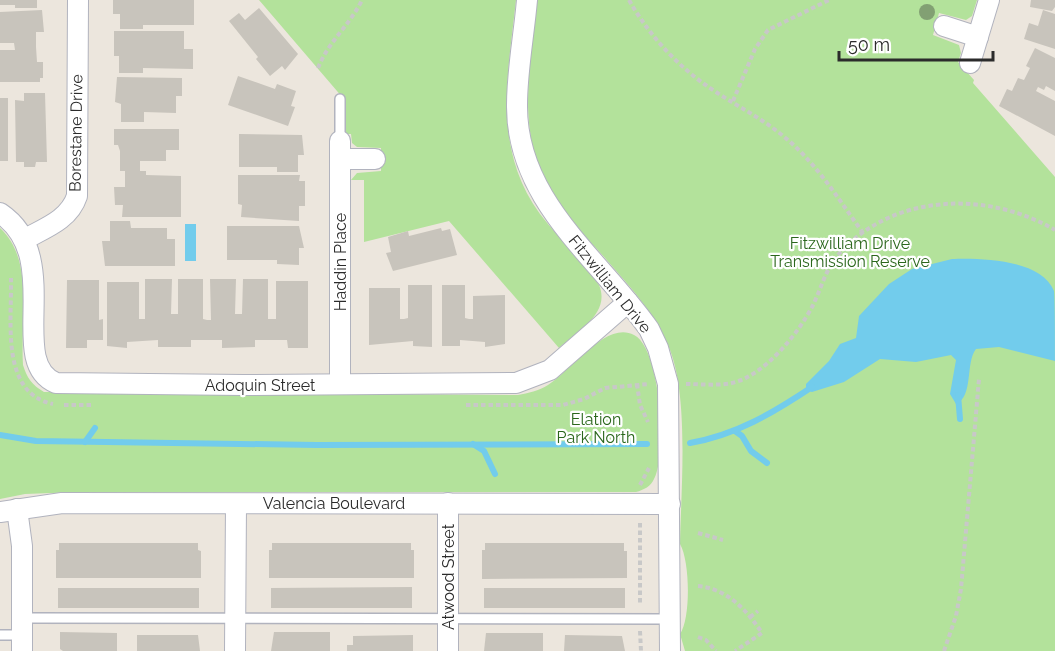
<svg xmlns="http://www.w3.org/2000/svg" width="1055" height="651" font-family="Raleway,sans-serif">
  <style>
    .green { fill: #b3e29b }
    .water { fill: #72ccec }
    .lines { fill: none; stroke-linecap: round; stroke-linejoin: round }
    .stream { stroke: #72ccec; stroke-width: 6 }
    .building { fill: #c8c4bc }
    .service-casing { stroke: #b1b3be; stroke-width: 12 }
    .minor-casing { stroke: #b1b3be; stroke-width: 22 }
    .path { stroke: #c8c8c8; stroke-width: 4; stroke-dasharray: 4.5 3; stroke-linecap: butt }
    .service { stroke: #fff; stroke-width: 9 }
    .minor { stroke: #fff; stroke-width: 20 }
    .tree { fill: #82a073 }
    .labels { text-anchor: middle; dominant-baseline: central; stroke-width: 4.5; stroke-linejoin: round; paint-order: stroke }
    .street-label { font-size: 16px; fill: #2b2b2b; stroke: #fff }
    .park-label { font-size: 16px; fill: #2b671c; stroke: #fff }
  </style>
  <rect width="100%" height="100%" fill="#ece6dd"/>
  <g class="green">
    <path d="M259,0H516C508,74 492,149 540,214C558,238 583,259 599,285C611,313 578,331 559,348L449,221L364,242V180H351L357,173L381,171V148L357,147L352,143L351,134H344L343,98Z"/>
    <path d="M537,0H977L972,16L966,20L939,13L933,35L959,45L961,53L958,62L974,80L973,83L1055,177V651H685L680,634C691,618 690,561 680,544C681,489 689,400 670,350C656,314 630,287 605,258C588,239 568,220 555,199C514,136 530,70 537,0Z"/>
    <path d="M0,228C35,260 20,322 23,365C27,378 32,385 44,392L518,395C528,393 539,391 548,385C571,371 606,320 634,335C661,348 667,455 654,479C651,486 644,490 636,492H78L25,494L0,499Z"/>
  </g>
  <g class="water">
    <rect x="185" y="224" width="11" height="37"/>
    <path d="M952,259C980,258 1041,259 1054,291C1055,301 1055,347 1055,361L999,347L976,349C965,363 974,396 956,404L950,394L956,360L951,355L916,362L880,359L844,382L812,392L806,390V384L829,361L840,344L856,338L859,316L889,284L912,269Z"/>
  </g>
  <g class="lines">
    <g class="stream">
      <path d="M958,395L960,419"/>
      <path d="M735,431L742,436L751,451L767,463"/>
      <path d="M0,435L36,441L106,442L317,445L647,444"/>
      <path d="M85,442L95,428"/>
      <path d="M690,443C736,435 773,413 812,387"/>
      <path d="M473,444L484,451L495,474"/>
    </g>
  </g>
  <g class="building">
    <path d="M0,0H37V8H15V5H0Z"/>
    <path d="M113,0H194V25H143V29H120V14H113Z"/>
    <path d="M1031,0H1055V7L1052,11L1030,7Z"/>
    <path d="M259,8L298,54L285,70L282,66L270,76L256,59L258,57L229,21L239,13L245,20Z"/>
    <path d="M42,10L44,32H36V47L37,62H43V78H40V82H0V50H15L14,43H0V12Z"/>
    <path d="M1043,10L1055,14V49L1024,39L1029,23L1038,26Z"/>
    <path d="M114,31H184V49H193V69L143,68V73H119V56H114Z"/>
    <path d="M1035,48L1055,58V91L1046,86L1044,90L1038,87L1036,91L1055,101V136L999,106L1007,89L1012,91L1018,78L1024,80L1030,68L1026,66Z"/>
    <path d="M238,76L275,89L277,84L296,91L291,106L295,107L288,126L228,105Z"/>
    <path d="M117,77L182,78V96H176V113L144,112V122H121V104L115,102Z"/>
    <path d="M24,93H45L47,162H36L35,167H24V162H16L15,100L24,101Z"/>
    <rect x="0" y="98" width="8" height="63"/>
    <path d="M114,129H179V150H166V161H140V171H146V175L181,176V217H122L123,205H115L114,187H125V171H120V151L118,145H114Z"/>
    <path d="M239,134L302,135L304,155H298V172H277V167H239Z"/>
    <path d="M238,175H300L299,181H305V206H299V221L241,217L242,205L238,204Z"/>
    <path d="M110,221H130L131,228H167V239H175V266H105L102,241H110Z"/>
    <path d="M227,226H299L304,248H299V265L277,264V260H227Z"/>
    <path d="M441,228L442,231L450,229L457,255L393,271L386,253L391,252L388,237L408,231L409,236Z"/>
    <path d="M145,279H172L171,314H178V279H203V319L207,320H211L210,279H236L235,314H242L243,279H268V319H276V281H308V348H288L287,340H255V347L222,348V340H191V347H158V340L127,342V348L107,346V282H139V319H145Z"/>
    <path d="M67,280H99V320L103,319V340H87V348H66Z"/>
    <path d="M408,285H432V347L413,346V341L369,345V288H400V319H404L408,318Z"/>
    <path d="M442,285H465V318L469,319H473V296L505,295V344L485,347V342L460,340V346H442Z"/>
    <path d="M59,543H198V550L201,551V578H56V550H59Z"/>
    <path d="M272,543H411V550H414V578H269V550H272Z"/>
    <path d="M485,543H624V551H627V578L482,579V550H485Z"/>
    <path d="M412,587V608H271V588Z"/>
    <rect x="58" y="588" width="141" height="20"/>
    <rect x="484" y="588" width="141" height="20"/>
    <path d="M60,632L117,633V651H63L60,649Z"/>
    <path d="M274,632H330V651H271Z"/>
    <path d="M486,633H543V651H484Z"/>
    <path d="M137,635H198L200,651H137Z"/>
    <path d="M413,635V651H347V645H353V636Z"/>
    <path d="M565,635L622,636L625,651H564Z"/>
  </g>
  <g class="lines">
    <g class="service-casing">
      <g id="service">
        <path d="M340,141V99"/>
        <path d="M22,618L670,619"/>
        <path d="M0,635H22"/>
      </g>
    </g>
    <g class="minor-casing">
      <g id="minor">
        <path d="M527,0C524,35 517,70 517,105C516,201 599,258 649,329L658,348L668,384L670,651"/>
        <path d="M944,26L978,37"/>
        <path d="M970,63L989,0"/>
        <path d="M340,141V384"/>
        <path d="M340,159H375"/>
        <path d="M0,213C66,257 5,362 56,383L243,385L516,383L550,370L628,302"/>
        <path d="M25,239C45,228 69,220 77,196L78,0"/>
        <path d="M448,503V651"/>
        <path d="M17,509L22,546V651"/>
        <path d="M0,512L62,503L670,504"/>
        <path d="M235,651L236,504"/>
      </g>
    </g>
    <g class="path">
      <path d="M629,0C650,37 680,69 716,92C737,106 759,117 778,132C814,159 837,197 863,233"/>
      <path d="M318,68C328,42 350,25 362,0"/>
      <path d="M733,101L755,49L768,30L829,0"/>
      <path d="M11,278C12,322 0,393 53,404"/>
      <path d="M637,384L640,405L648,422"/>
      <path d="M686,384C701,384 718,386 732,383C764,376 799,333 813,305C821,289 825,271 837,256C891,193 987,190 1055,230"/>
      <path d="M64,405H92"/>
      <path d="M466,405H563L584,399L605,388L649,384"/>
      <path d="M640,485L649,468"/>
      <path d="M640,523V605"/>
      <path d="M698,533L723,540"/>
      <path d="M698,586C727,589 746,609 762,633L735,651"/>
      <path d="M750,617L758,611"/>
      <path d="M640,631L641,651"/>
      <path d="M698,637L706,640L716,651"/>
      <path d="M944,651L956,616L961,589L979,379"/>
    </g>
    <use href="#service" class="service"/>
    <use href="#minor" class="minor"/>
  </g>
  <circle class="tree" cx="927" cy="12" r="8"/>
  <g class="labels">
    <g class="street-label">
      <text transform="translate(76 133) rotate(-89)">Borestane Drive</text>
      <text transform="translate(340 262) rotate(-90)">Haddin Place</text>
      <text transform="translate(610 284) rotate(51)">Fitzwilliam Drive</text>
      <text x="260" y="385">Adoquin Street</text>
      <text x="334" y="503">Valencia Boulevard</text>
      <text transform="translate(448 577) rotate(-90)">Atwood Street</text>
    </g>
    <g class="park-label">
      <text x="850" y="243">Fitzwilliam Drive<tspan x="850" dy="18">Transmission Reserve</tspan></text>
      <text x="596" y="419">Elation<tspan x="596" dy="18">Park North</tspan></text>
    </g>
  </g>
  <path d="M839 51v9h154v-9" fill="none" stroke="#2b2b2b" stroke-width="3"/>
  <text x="848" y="51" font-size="18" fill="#2b2b2b" stroke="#ffffff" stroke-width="4.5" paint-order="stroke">50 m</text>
</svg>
